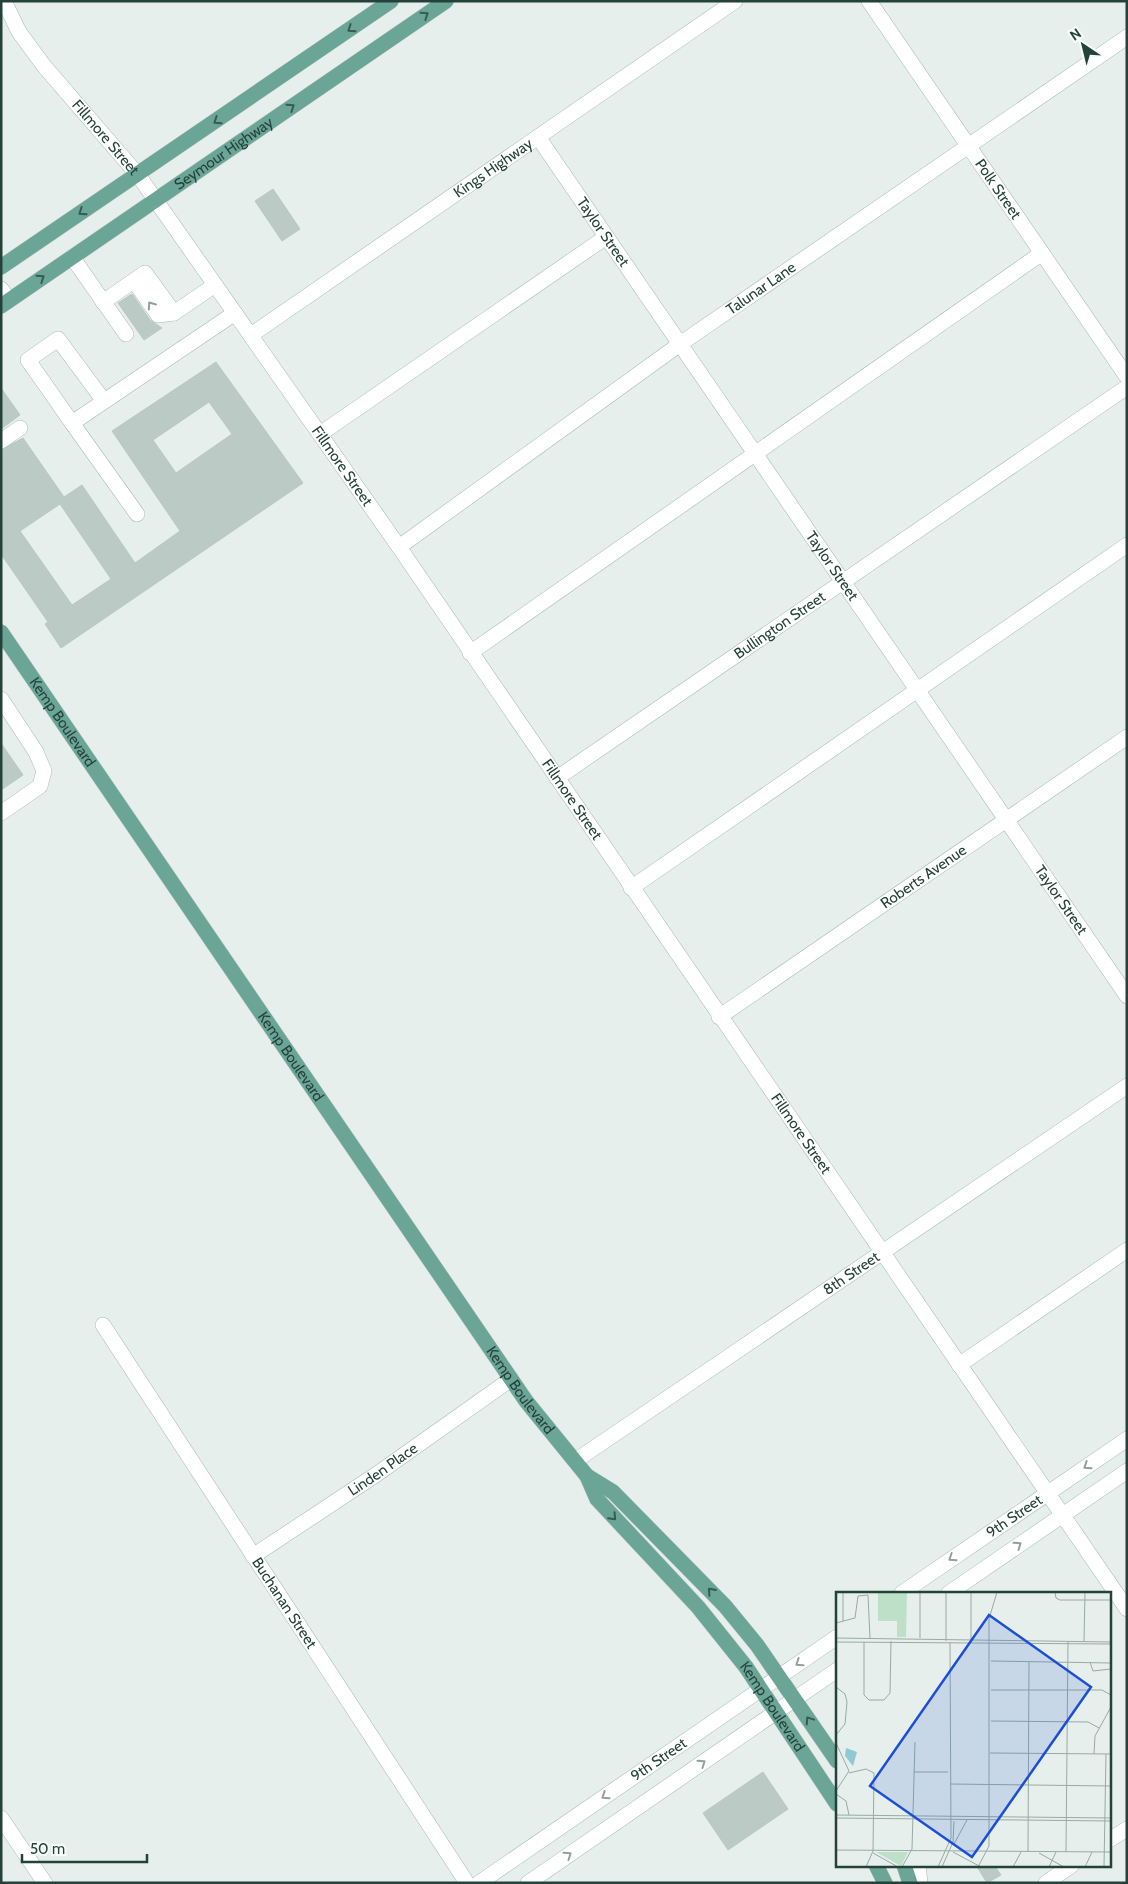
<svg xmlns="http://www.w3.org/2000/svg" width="1128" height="1884" font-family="Cabin,sans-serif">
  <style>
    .building { fill: #bbcac4; stroke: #b8c9c2; fill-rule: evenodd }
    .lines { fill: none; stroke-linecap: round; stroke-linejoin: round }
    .minor-casing { stroke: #a8b8b2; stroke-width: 16 }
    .major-casing { stroke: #c2cac8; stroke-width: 16 }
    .minor { stroke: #fff; stroke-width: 15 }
    .major { stroke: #6aa596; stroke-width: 15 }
    .oneway { stroke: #365b51 }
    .oneway2 { stroke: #92a09c }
    .labels { text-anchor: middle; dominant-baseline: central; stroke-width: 5; stroke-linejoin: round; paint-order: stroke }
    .street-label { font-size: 15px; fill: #24423a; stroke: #f7fbf9 }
    .inset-road { fill: none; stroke: #98aaa4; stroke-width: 1 }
    .view { fill: #1d4ed8; fill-opacity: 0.15; stroke: #1d4ed8; stroke-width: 2.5 }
    .inset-edge { fill: none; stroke: #24423a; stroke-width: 2.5 }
  </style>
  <rect width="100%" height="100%" fill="#e6efeb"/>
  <g class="building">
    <path d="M273,189L300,229L282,241L255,201Z"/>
    <path d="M132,294L150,320L162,328L144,340L118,303Z"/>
    <path d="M216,362L303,483L61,648L45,624L48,622L1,554V450L23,438L64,497L82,485L135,563L180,531L112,431ZM209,402L232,434L176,473L153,440ZM60,504L111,579L72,605L20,531Z"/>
    <path d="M1,388L20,415L1,429Z"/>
    <path d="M1,743L23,775L1,790Z"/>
    <path d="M763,1772L788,1809L728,1850L703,1813Z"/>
    <path d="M976,1865H994L1001,1875L987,1883Z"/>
  </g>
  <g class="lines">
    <g class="minor-casing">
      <g id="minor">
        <path id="s1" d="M4,1L19,32L44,66L138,175L399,547L1127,1609"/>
        <path id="s2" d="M869,1L1127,377"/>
        <path id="s3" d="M538,137L1127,996"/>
        <path d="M72,257L126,334"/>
        <path d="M134,281L158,315L174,313"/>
        <path d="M1,289L9,300"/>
        <path d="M103,302L145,273L174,313L215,285"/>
        <path id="s4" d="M251,335L735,1"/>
        <path d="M72,423L28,360L58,339L104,401"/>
        <path d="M320,434L606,237"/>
        <path d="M1,441L20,428"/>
        <path d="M137,514L72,423L235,313"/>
        <path id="s5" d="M399,547L680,344L1127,37"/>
        <path d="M470,653L1042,253"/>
        <path d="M1,699L36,752L44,771L40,786L1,813"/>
        <path id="s6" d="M557,778L1127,387"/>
        <path d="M631,888L1127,545"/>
        <path id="s7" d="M719,1017L1127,737"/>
        <path id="s8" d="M103,1325L467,1883"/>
        <path d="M959,1365L1127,1250"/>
        <path id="s9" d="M575,1461L1127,1086"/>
        <path id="s10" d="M253,1556L377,1474L511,1379"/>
        <path id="s11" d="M902,1593L1127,1439"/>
        <path d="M949,1593L1127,1471"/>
        <path d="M1,1818L45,1883"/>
        <path d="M1109,1840L1127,1829"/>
        <path d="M918,1865L920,1883"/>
        <path id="s12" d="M479,1883L837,1637"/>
        <path d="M528,1883L837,1670"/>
        <path d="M1046,1883L1072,1865"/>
      </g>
    </g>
    <g class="major-casing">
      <g id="major">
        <path d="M1,267L391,1"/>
        <path id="s13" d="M1,306L446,1"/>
        <path id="s14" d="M1,632L526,1401L587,1476L597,1499L698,1607L746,1667L837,1804"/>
        <path d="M587,1476L613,1492L725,1606L757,1645L837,1761"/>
        <path d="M876,1865L885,1883"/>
        <path d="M904,1865L910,1883"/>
      </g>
    </g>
    <use href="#minor" class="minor"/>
    <use href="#major" class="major"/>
  </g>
  <defs><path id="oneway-chevron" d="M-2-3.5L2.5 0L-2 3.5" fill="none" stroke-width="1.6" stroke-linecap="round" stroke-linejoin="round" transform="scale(1.25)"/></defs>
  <g class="oneway">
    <use href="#oneway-chevron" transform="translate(425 15) rotate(-34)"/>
    <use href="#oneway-chevron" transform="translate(351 29) rotate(146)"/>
    <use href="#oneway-chevron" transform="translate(291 107) rotate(-34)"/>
    <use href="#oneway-chevron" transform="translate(217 121) rotate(146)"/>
    <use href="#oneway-chevron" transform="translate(82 212) rotate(146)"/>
    <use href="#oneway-chevron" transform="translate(41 278) rotate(-34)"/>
    <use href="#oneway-chevron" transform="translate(613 1517) rotate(47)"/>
    <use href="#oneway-chevron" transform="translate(711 1591) rotate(-132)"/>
    <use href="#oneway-chevron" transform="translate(809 1720) rotate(-124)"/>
  </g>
  <g class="oneway2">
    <use href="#oneway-chevron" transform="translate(151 305) rotate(-125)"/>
    <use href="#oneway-chevron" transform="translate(1087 1466) rotate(146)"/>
    <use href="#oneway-chevron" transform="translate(1018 1545) rotate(-35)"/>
    <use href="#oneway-chevron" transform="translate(952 1558) rotate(146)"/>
    <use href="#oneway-chevron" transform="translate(799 1663) rotate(146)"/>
    <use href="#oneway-chevron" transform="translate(702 1763) rotate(-35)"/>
    <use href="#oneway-chevron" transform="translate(605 1796) rotate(146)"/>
    <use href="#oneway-chevron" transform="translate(568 1855) rotate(-35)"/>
  </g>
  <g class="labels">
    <g class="street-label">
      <text stroke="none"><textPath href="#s1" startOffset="171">Fillmore Street</textPath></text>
      <text stroke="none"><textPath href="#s13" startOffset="270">Seymour Highway</textPath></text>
      <text stroke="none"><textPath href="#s4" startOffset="294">Kings Highway</textPath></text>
      <text stroke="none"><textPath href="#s2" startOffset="228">Polk Street</textPath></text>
      <text stroke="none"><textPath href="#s3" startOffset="115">Taylor Street</textPath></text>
      <text stroke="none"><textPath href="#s5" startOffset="445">Talunar Lane</textPath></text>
      <text stroke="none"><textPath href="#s1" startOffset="576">Fillmore Street</textPath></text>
      <text stroke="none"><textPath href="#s3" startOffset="520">Taylor Street</textPath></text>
      <text stroke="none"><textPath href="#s6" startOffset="270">Bullington Street</textPath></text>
      <text stroke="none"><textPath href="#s14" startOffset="109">Kemp Boulevard</textPath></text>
      <text stroke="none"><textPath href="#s1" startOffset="981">Fillmore Street</textPath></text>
      <text stroke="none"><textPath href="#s7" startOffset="248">Roberts Avenue</textPath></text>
      <text stroke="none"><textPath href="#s3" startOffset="925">Taylor Street</textPath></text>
      <text stroke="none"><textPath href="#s14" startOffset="514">Kemp Boulevard</textPath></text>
      <text stroke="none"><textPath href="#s1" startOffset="1386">Fillmore Street</textPath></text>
      <text stroke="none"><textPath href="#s9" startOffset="334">8th Street</textPath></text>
      <text stroke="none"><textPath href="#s14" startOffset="919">Kemp Boulevard</textPath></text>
      <text stroke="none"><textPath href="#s10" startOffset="156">Linden Place</textPath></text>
      <text stroke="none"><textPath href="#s11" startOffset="136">9th Street</textPath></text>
      <text stroke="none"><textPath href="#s8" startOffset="332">Buchanan Street</textPath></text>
      <text stroke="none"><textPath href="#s14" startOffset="1325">Kemp Boulevard</textPath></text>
      <text stroke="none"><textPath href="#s12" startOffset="218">9th Street</textPath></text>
    </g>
  </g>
  <g transform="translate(836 1592)">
    <rect width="275" height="275" fill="#e6efeb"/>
    <path d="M42,0H71L70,45H61V29H42ZM40,260H72L65,274Z" fill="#bfe0c8"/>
    <path d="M10,156L21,160L17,174L9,164Z" fill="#8ec9d4"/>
    <path class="inset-road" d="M84,0V46M219,0L220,6L224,8H275M19,26L22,4L32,3L34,46M7,29V0M0,31L19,26M0,46L275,50M110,49V0M135,49V0M248,49L249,0M0,50L275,52M28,50V103L33,108H48L54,101L55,49M155,69L275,71M254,70L257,79L275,77M0,95L9,102L11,110L9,132L0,143M155,98H266L275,103M155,129L252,130L263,136M0,151L13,179L0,199M154,161L275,162M258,162L259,144L275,115M78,180H112M13,181L30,177L38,181L37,259L30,275M114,192L275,194M0,202L10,209L13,223M0,223L275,226M0,226L275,229M118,252L131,228M0,258L275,260M117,260L145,275M192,260L193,70M230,260L232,50M37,261L62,275M203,261L228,275M66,275L76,257L79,150M102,275L115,246L114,50M106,275L117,250L118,229M142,275L153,254V27L161,0M177,275L185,260M213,275L220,260M249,275L256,260M268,275L270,162"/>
    <path class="view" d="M153,23L255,95L136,265L34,194Z"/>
    <rect width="275" height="275" class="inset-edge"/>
  </g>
  <rect width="1128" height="1884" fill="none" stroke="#24423a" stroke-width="5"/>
  <g transform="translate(1083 45) rotate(325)" stroke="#f7fbf9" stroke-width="4" paint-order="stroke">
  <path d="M0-4L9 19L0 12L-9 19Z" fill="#24423a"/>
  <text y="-8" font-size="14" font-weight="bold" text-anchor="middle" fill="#24423a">N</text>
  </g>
  <path d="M22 1854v8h125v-8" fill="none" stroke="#24423a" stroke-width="2.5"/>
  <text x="30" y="1854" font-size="15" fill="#24423a" stroke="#f7fbf9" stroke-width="4" paint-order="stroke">50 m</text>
</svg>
